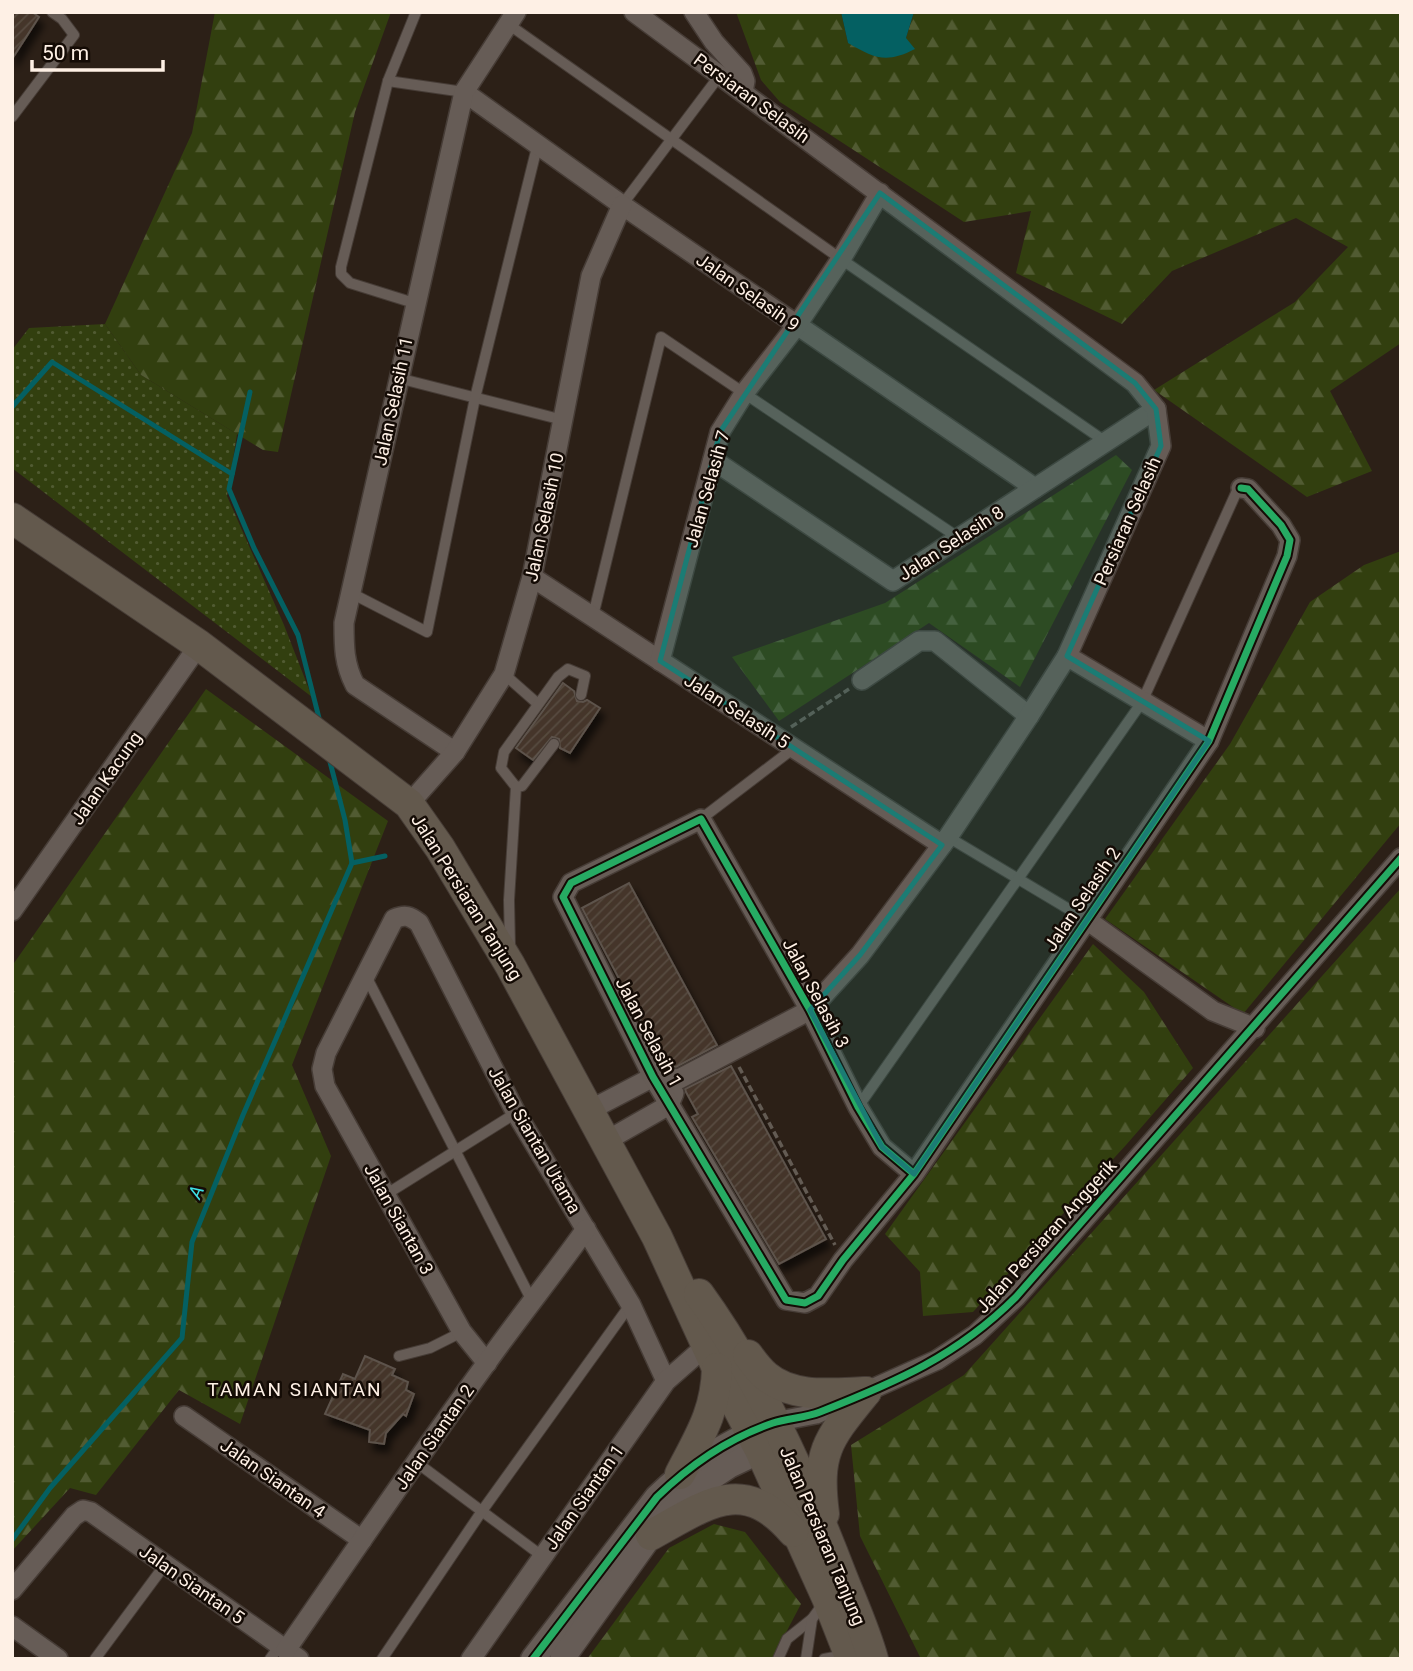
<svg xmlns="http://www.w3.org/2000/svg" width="1413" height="1671" font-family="Roboto,sans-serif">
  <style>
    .green { fill: url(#green-dots) }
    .forest { fill: url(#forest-firs) }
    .water { fill: #046062 }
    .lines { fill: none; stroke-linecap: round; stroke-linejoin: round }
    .stream { stroke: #046062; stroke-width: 5 }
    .building { fill: url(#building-hatch); stroke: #5d534b; stroke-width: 2; filter: url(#shadow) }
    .service-casing { stroke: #463c36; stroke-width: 12 }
    .minor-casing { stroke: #463c36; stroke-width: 22 }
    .tertiary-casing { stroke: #463c36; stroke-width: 27 }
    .primary-casing { stroke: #463c36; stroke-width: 32 }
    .path { stroke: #635b53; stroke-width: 3.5; stroke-dasharray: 7 3.5; stroke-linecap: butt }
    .service { stroke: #665c56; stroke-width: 10 }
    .minor { stroke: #665c56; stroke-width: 19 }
    .tertiary { stroke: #665c56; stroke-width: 24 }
    .primary { stroke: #63594d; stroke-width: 30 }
    .cycleway-casing { stroke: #140b05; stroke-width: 11 }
    .cycleway { stroke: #26ab63; stroke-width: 7 }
    .marked { fill: #1b7c74; fill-opacity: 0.2; stroke: #1b7c74; stroke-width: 5; stroke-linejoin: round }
    .labels { text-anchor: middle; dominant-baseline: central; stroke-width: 5; stroke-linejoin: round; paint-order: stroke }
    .street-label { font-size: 18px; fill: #fef0e5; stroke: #140b05 }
    .water-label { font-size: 19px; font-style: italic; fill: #3ee0e5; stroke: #140b05 }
    .neighbourhood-label { font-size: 19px; letter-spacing: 2px; fill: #fef0e5; stroke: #140b05 }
  </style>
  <defs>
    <pattern id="green-dots" width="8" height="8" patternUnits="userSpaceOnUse" patternTransform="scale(1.75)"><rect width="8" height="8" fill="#323f0f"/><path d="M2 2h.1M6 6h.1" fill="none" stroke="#515b32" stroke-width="1.8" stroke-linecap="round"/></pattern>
    <pattern id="forest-firs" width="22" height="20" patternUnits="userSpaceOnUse" patternTransform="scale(1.75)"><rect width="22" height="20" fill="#323f0f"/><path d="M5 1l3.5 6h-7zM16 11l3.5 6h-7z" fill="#515b32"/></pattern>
    <pattern id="building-hatch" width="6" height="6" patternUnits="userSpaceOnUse" patternTransform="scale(1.75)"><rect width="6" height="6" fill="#44362b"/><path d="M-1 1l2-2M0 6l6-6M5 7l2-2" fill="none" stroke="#574a3f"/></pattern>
    <filter id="shadow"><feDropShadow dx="4.5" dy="8" stdDeviation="3.5" flood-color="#0009"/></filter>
  </defs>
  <rect width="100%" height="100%" fill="#2c2017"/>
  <path class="green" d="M105,324L141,375L237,434L227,496L284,625L312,697L12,468V350L29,328Z"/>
  <g class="forest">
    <path d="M215,12H391L355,112L278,452L263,450L141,375L105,324L192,133Z"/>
    <path d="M736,12H841L848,43L906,38L914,12H1401V343L1330,391L1372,471L1307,497L1154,390L1295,302L1348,247L1296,218L1172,271L1122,324L1016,273L1031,211L964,222L780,102L761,80Z"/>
    <path d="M1116,455L1132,470L1020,687L929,623L779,721L732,657L885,603Z"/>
    <path d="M1401,551V823L1243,1014L1105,919L1230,744L1310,602L1364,565Z"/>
    <path d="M206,689L388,821L292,1065L331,1156L240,1424L179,1390L96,1495L70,1488L12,1551V966Z"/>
    <path d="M1401,888V1659H921L860,1536L851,1445L964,1375Z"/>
    <path d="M1093,944L1144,992L1193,1068L1126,1145L973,1312L923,1316L920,1272L885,1234Z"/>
    <path d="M714,1524L745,1532L801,1604L772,1659H587L669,1548Z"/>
  </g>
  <path class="water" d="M841,12H914L906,38L915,49C886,64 874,58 848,43Z"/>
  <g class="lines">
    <g class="stream">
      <path d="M250,392L229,489L254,548L298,635L320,722"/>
      <path d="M12,407L52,362L232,474"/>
      <path d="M352,863L385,856"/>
      <path d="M12,1540L50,1488L182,1338L192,1242L243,1115L352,863L345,820L329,758"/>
    </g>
  </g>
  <g class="building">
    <path d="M12,12H32L39,17L12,59Z"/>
    <path d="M563,683L574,691L577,701L583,702L587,700L600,708L570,753L560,748L559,739L552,737L533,760L516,748Z"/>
    <path d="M629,883L717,1045L676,1067L661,1065L658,1060L661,1059L582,908Z"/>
    <path d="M731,1066L826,1239L779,1264L692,1117L698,1114L686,1092L685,1089Z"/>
    <path d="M365,1356L395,1369L392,1375L408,1382L406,1390L414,1394L406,1416L403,1414L386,1433L384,1444L369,1442L370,1430L325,1414L343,1374L355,1379Z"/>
  </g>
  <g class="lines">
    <g class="service-casing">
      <g id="service">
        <path d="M508,24L841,259L1106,442"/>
        <path d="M388,81L464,92"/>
        <path d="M12,117L74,35L62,19L52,12"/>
        <path d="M622,205L720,75"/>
        <path d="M414,303L350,283L341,274V267L388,81L416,12"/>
        <path d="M398,378L563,420"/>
        <path d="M351,593L427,632L475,398L538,143"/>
        <path d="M593,616L661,337L959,538"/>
        <path d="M504,674L538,704"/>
        <path d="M516,787L501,768L504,752L558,677L568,669L585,676L581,695"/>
        <path d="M701,819L794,748"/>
        <path d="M948,837L1087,920"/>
        <path d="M510,947L509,900L516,787L522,786L554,744"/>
        <path d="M365,974L532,1301"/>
        <path d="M858,1107L1142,702L1236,493L1241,488"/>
        <path d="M385,1195L516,1113"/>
        <path d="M399,1356L430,1348L462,1332"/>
        <path d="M416,1462L542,1556"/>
        <path d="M95,1659L164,1566"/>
        <path d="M270,1659L280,1645"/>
        <path d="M382,1659L482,1511L630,1305"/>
        <path d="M778,1659L787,1639L812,1619"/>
        <path d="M806,1659L812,1619L823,1604"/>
        <path d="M824,1659L845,1655"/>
      </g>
    </g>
    <g class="minor-casing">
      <g id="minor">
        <path d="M694,12L714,42L742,73L745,81L743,92"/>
        <path d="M464,92L622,205L1035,488"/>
        <path d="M713,460L893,581L1156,409"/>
        <path d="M532,577L942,845"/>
        <path d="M1067,656L1209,741"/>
        <path d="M660,661L720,432L745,392L797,325L841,259L880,193"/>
        <path d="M862,680L919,641H935L1029,716"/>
        <path d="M455,752L355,685C344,664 344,646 344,623L464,92L516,12"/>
        <path d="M409,804L455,752L504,674L532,577L591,276L622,205"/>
        <path d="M12,911L199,645"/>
        <path d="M1087,920L1213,1011L1255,1028"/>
        <path d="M590,1110L653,1077L679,1079L810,1010L860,955L948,837L1029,716L1067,656L1161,446L1156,409L1135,383L634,12"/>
        <path d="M606,1141L669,1105L674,1093"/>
        <path d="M914,1174L882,1147L858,1107L810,1010L701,819L571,883L563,897L653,1077L786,1300L805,1303L818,1296L843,1260L914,1174L1209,741L1287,556L1290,540L1281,525L1248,489L1241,488"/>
        <path d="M487,1363L462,1332L325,1086L322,1069L326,1053L394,919C405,914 410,916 419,923L516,1113L631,1305L666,1381"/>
        <path d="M184,1416L362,1540"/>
        <path d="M774,1422L816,1414L937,1360L975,1335L1016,1297L1401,858"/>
        <path d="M12,1590L74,1516L83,1510L91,1512L299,1659"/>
        <path d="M12,1626L58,1659"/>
        <path d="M286,1650C353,1553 419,1456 488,1361C520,1316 554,1274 586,1229"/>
        <path d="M471,1659L666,1381L707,1345"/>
      </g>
    </g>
    <g class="tertiary-casing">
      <g id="tertiary">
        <path d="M533,1659L657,1497C691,1464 723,1445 766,1426"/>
        <path d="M562,1659L651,1535L677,1506L696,1488L729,1466L777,1443"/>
      </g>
    </g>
    <g class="primary-casing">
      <g id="primary">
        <path d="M12,518L199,645L409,804L440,848L510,965L657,1237L717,1368L760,1450L827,1598L851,1659"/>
        <path d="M699,1294C758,1375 805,1480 841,1574C852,1602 865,1630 873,1659"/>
        <path d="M748,1355C753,1362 759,1370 766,1376C793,1399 833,1393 866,1392"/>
        <path d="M680,1474C699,1437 716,1412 717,1368"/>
        <path d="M824,1514C816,1451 828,1439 866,1392"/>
        <path d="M651,1535C706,1505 743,1474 793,1532"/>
      </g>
    </g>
    <g class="path">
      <path d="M791,727L849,689"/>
      <path d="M739,1067L835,1245"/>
    </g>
    <use href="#service" class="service"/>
    <use href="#minor" class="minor"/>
    <use href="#tertiary" class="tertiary"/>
    <use href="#primary" class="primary"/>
    <g class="cycleway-casing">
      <g id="cycleway">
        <path d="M914,1174L882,1147L858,1107L810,1010L701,819L571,883L563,897L653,1077L786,1300L805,1303L818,1296L843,1260L914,1174L1209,741L1287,556L1290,540L1281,525L1248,489L1241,488"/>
        <path d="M533,1659L657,1497C690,1465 729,1438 773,1423C788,1418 805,1418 820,1412C896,1382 957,1356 1016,1297L1401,858"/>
      </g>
    </g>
    <use href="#cycleway" class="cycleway"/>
  </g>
  <path class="marked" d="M880,193L1135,383L1156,409L1161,446L1067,656L1209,741L914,1174L882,1147L810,1010L860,955L942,845L660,661L720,432Z"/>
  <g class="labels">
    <g class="street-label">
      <text transform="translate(752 98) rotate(36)">Persiaran Selasih</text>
      <text transform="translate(748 292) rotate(35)">Jalan Selasih 9</text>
      <text transform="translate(393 401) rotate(-78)">Jalan Selasih 11</text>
      <text transform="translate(707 489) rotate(-74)">Jalan Selasih 7</text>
      <text transform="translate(544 517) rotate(-78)">Jalan Selasih 10</text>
      <text transform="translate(1127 521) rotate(-66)">Persiaran Selasih</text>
      <text transform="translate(951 543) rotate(-33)">Jalan Selasih 8</text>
      <text transform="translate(737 711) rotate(33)">Jalan Selasih 5</text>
      <text transform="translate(106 778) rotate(-55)">Jalan Kacung</text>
      <text transform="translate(467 897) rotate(58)">Jalan Persiaran Tanjung</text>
      <text transform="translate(1082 899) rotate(-56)">Jalan Selasih 2</text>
      <text transform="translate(816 993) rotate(62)">Jalan Selasih 3</text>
      <text transform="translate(649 1032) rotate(62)">Jalan Selasih 1</text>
      <text transform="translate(535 1140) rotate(60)">Jalan Siantan Utama</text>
      <text transform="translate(399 1219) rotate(61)">Jalan Siantan 3</text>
      <text transform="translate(1046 1236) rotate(-48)">Jalan Persiaran Anggerik</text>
      <text transform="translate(434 1437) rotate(-55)">Jalan Siantan 2</text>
      <text transform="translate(273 1478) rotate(35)">Jalan Siantan 4</text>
      <text transform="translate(584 1497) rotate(-55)">Jalan Siantan 1</text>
      <text transform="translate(823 1536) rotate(67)">Jalan Persiaran Tanjung</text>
      <text transform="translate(192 1584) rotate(35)">Jalan Siantan 5</text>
    </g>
    <g class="water-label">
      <text transform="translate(196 1192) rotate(-67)">A</text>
    </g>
    <g class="neighbourhood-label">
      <text x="295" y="1389">TAMAN SIANTAN</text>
    </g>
  </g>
  <rect width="1413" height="1671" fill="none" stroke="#fef0e5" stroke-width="28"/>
  <path d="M32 60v10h131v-10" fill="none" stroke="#fef0e5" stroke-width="3.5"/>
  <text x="42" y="60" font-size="21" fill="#fef0e5" stroke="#140b05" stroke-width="5" paint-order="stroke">50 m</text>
</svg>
